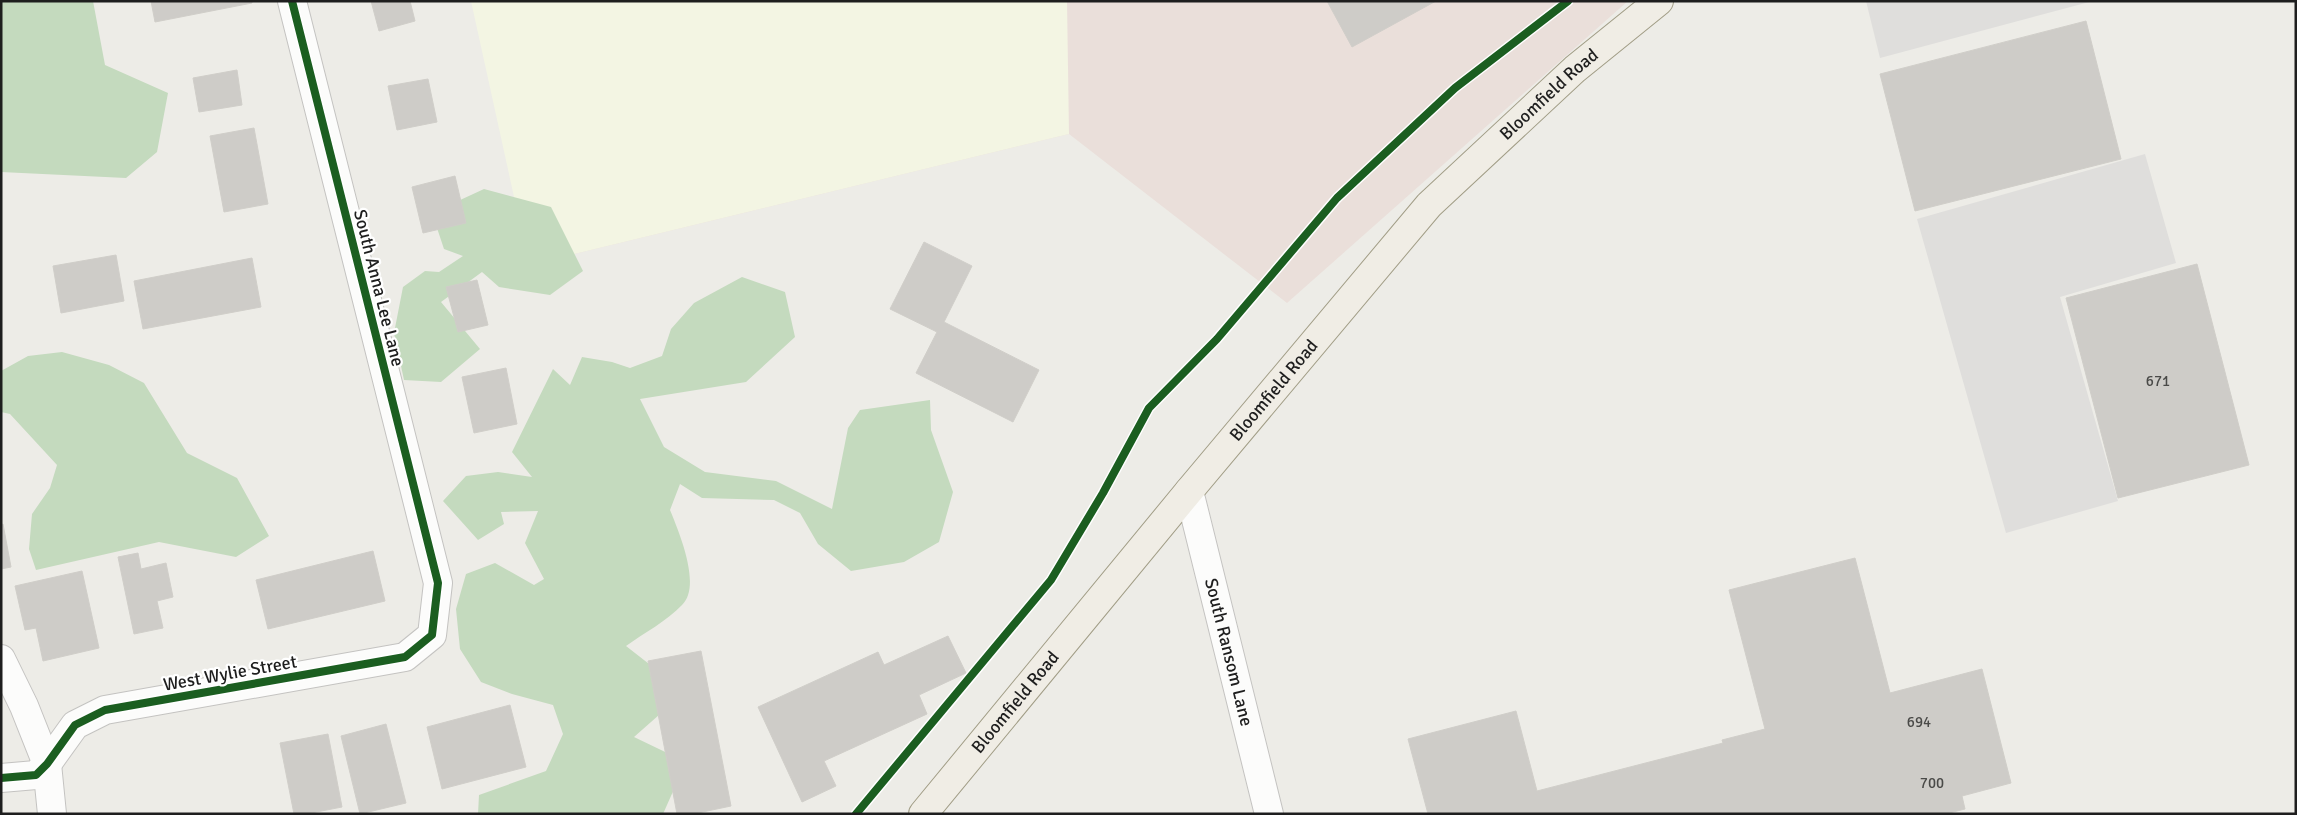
<svg xmlns="http://www.w3.org/2000/svg" width="2297" height="815" font-family="Signika,sans-serif">
  <style>
    .commercial { fill: #eadfda }
    .education { fill: #f3f5e3 }
    .forest { fill: #c4dabe }
    .parking { fill: #dfdedc }
    .building { fill: #ceccc8; stroke: #d0cec9 }
    .lines { fill: none; stroke-linecap: round; stroke-linejoin: round }
    .minor-casing { stroke: #c4c3c1; stroke-width: 30 }
    .primary-casing { stroke: #a19d86; stroke-width: 30 }
    .minor { stroke: #fcfcfb; stroke-width: 28 }
    .primary { stroke: #f0ede5; stroke-width: 28 }
    .cycleway-casing { stroke: #fff; stroke-width: 11 }
    .cycleway { stroke: #1b5e20; stroke-width: 8 }
    .labels { text-anchor: middle; dominant-baseline: central; stroke-width: 4.5; stroke-linejoin: round; paint-order: stroke }
    .number-label { font-size: 15px; fill: #4a4a48 }
    .street-label { font-size: 18px; fill: #1e1e1e; stroke: #fff }
  </style>
  <rect width="100%" height="100%" fill="#edece7"/>
  <path class="commercial" d="M504,1H1628L1287,303L1069,134L529,265Z"/>
  <path class="education" d="M471,1H1067L1069,134L529,265Z"/>
  <g class="forest">
    <path d="M1,1H93L105,65L168,93L157,152L126,178L1,172Z"/>
    <path d="M484,189L551,207L583,271L550,295L499,287L482,272L441,302L480,349L441,382L404,380L394,333L403,287L425,271L439,272L463,256L444,249L432,213Z"/>
    <path d="M742,277L785,292L795,337L746,382L640,399L664,447L705,472L776,481L832,509L848,428L860,410L930,400L931,430L953,492L939,542L904,562L851,571L818,544L800,513L774,500L702,498L680,484L670,510C679,532 702,586 682,605C667,621 644,633 626,646L685,692L634,737L686,762L663,814H478L479,795L546,771L563,734L553,705L512,694L481,682L460,649L456,609L466,574L495,563L534,585L544,579L525,543L538,511L501,512L504,524L478,540L443,501L466,476L498,472L532,477L512,452L553,369L570,385L582,357L612,362L630,368L662,356L671,329L694,303Z"/>
    <path d="M62,352L109,365L144,383L187,453L237,478L269,536L236,557L159,542L36,570L29,549L32,514L50,488L57,465L10,414L1,412V371L28,356Z"/>
  </g>
  <g class="parking">
    <path d="M1866,1H2093L1880,58Z"/>
    <path d="M2145,154L2176,263L2060,297L2118,501L2006,533L1917,219Z"/>
  </g>
  <g class="building">
    <path d="M151,1H252V3L155,22Z"/>
    <path d="M371,1H410L415,21L379,31Z"/>
    <path d="M1327,1H1436L1352,47Z"/>
    <path d="M2086,21L2121,159L1915,211L1880,74Z"/>
    <path d="M237,70L242,105L199,112L193,78Z"/>
    <path d="M428,79L437,122L397,130L388,86Z"/>
    <path d="M254,128L268,204L224,212L210,136Z"/>
    <path d="M455,176L466,223L423,233L412,187Z"/>
    <path d="M924,242L972,266L944,322L1039,370L1013,422L916,373L937,332L890,309Z"/>
    <path d="M116,255L124,301L61,313L53,266Z"/>
    <path d="M252,258L261,307L143,329L134,281Z"/>
    <path d="M2197,264L2249,465L2118,498L2066,298Z"/>
    <path d="M477,280L488,325L458,332L446,287Z"/>
    <path d="M506,368L517,424L474,433L462,377Z"/>
    <path d="M3,524L11,567L1,569V525Z"/>
    <path d="M373,551L385,601L268,629L256,580Z"/>
    <path d="M138,553L141,569L166,563L173,597L157,601L163,628L134,634L118,557Z"/>
    <path d="M1855,558L1890,693L1982,669L2011,783L1962,796L1965,809L1945,814H1428L1408,739L1516,711L1537,791L1723,743L1722,740L1765,729L1729,590Z"/>
    <path d="M82,571L99,648L43,661L36,628L25,630L15,586Z"/>
    <path d="M948,636L966,673L919,695L927,714L824,761L836,786L802,802L758,707L878,652L884,665Z"/>
    <path d="M701,651L731,806L693,814H677L648,661Z"/>
    <path d="M510,705L526,767L442,789L427,727Z"/>
    <path d="M386,724L406,803L360,814L341,736Z"/>
    <path d="M328,734L342,807L306,814H294L280,743Z"/>
  </g>
  <g class="lines">
    <g class="minor-casing">
      <g id="minor">
        <path id="s1" d="M1189,491L1269,814"/>
        <path d="M1,659L24,706L47,764L52,814"/>
        <path d="M1,778L36,775L47,764L75,725L105,710L405,657L432,635L438,583L292,1"/>
      </g>
    </g>
    <g class="primary-casing">
      <g id="primary">
        <path id="s2" d="M923,814L1189,491L1429,205L1575,69L1659,1"/>
      </g>
    </g>
    <use href="#minor" class="minor"/>
    <use href="#primary" class="primary"/>
    <g class="cycleway-casing">
      <g id="cycleway">
        <path d="M1,778L36,775L47,764L75,725L105,710L405,657L432,635L438,583L292,1"/>
        <path d="M856,814L1051,580L1103,493L1149,408L1217,339L1337,198L1455,88L1568,1"/>
      </g>
    </g>
    <use href="#cycleway" class="cycleway"/>
  </g>
  <g class="labels">
    <g class="number-label">
      <text x="2158" y="381">671</text>
      <text x="1919" y="722">694</text>
      <text x="1932" y="783">700</text>
    </g>
    <g class="street-label">
      <text stroke="none"><textPath href="#s2" startOffset="955">Bloomfield Road</textPath></text>
      <text transform="translate(379 288) rotate(76)">South Anna Lee Lane</text>
      <text stroke="none"><textPath href="#s2" startOffset="550">Bloomfield Road</textPath></text>
      <text stroke="none"><textPath href="#s1" startOffset="166">South Ransom Lane</textPath></text>
      <text transform="translate(230 673) rotate(-10)">West Wylie Street</text>
      <text stroke="none"><textPath href="#s2" startOffset="145">Bloomfield Road</textPath></text>
    </g>
  </g>
  <rect width="2297" height="815" fill="none" stroke="#1e1e1e" stroke-width="5"/>
</svg>
